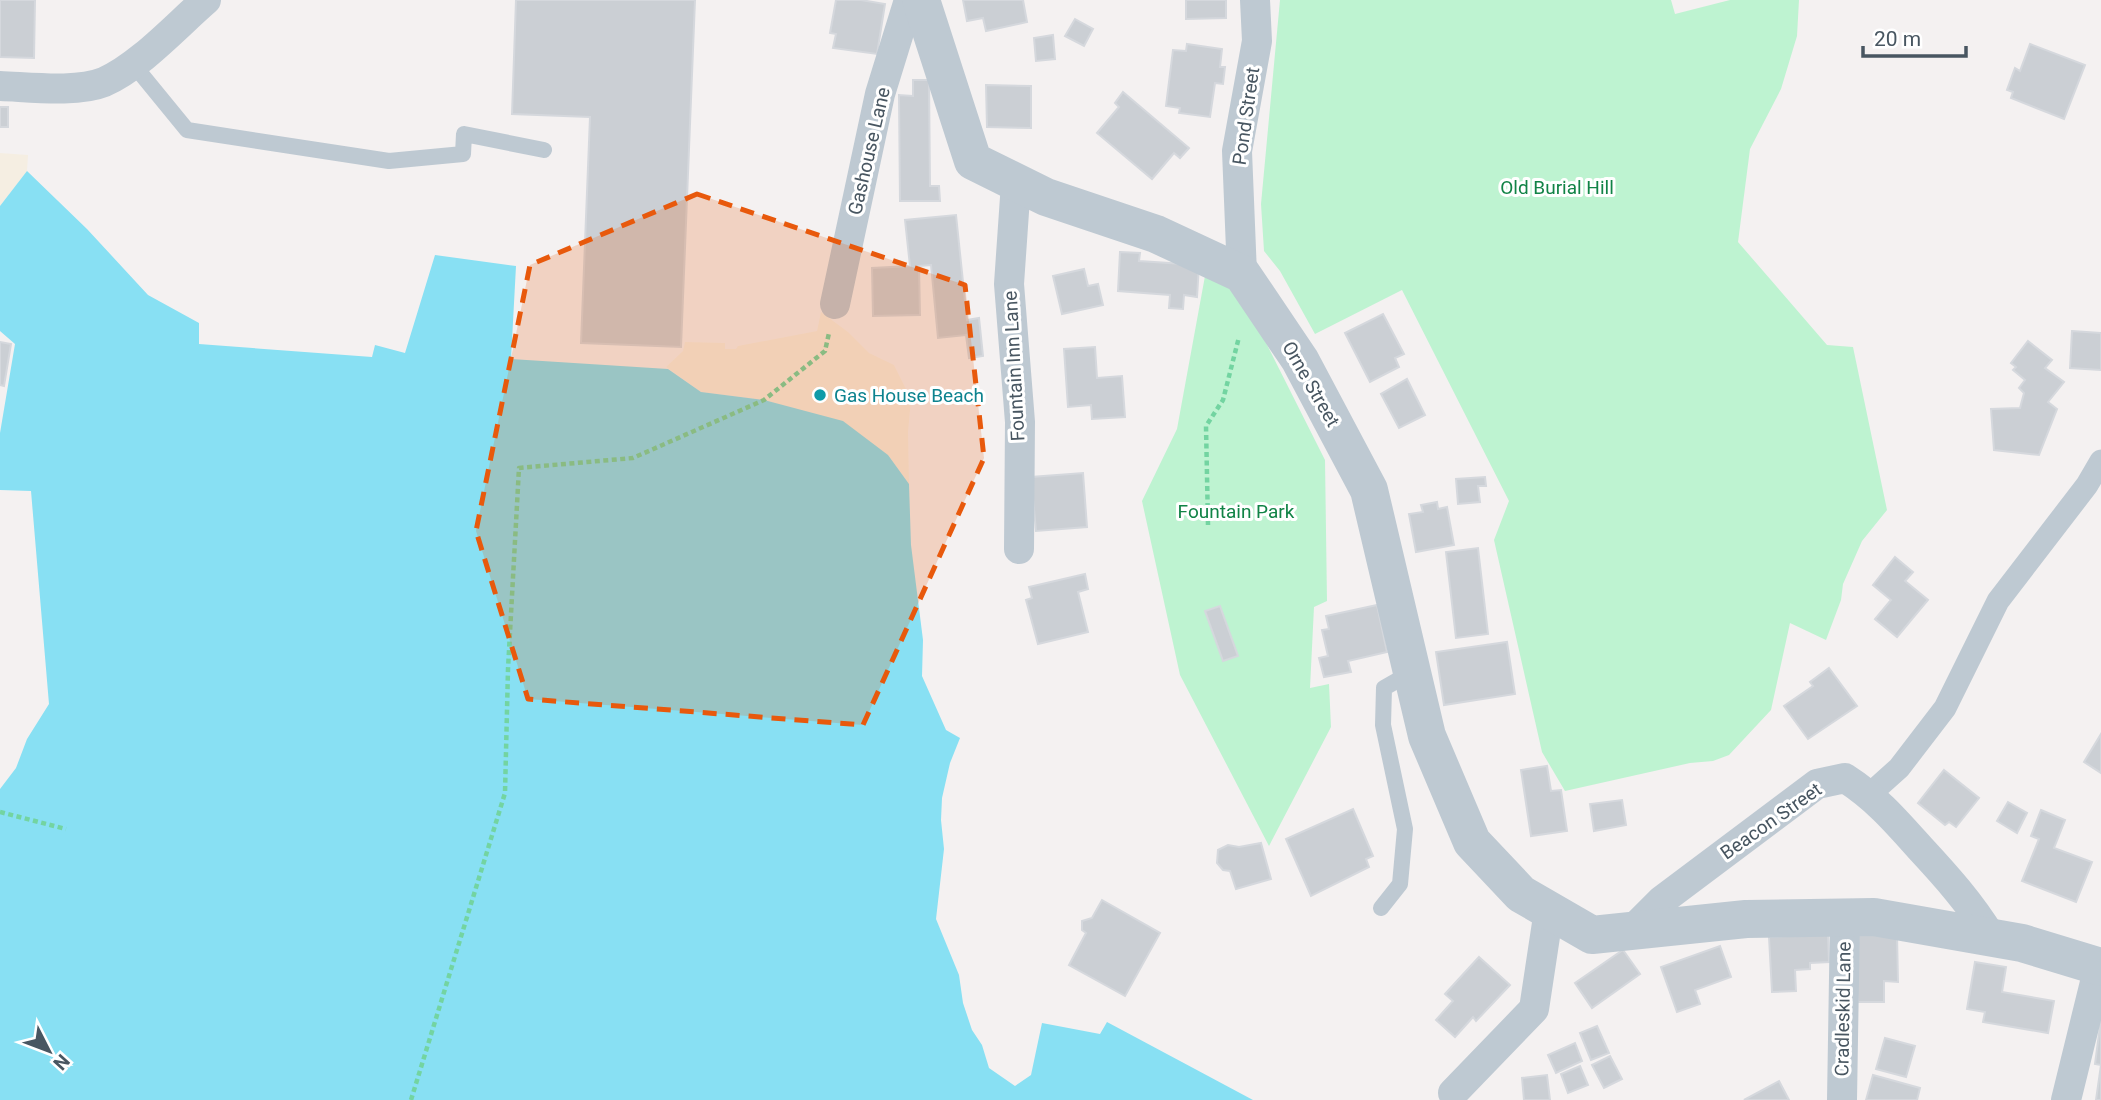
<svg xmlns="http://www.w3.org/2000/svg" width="2101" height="1100" font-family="Roboto,sans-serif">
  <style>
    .green { fill: #bef3d1 }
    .sand { fill: #f5eee2 }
    .water { fill: #88e0f3 }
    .building { fill: #cbcfd4; stroke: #d5d8dd; stroke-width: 2 }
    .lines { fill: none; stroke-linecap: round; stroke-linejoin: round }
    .path { stroke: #73d4a1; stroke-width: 4.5; stroke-dasharray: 5 3.5; stroke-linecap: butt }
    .service { stroke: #bec9d2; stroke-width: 16 }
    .pedestrian { stroke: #bec9d2; stroke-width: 23 }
    .minor { stroke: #bec9d2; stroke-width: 30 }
    .tertiary { stroke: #bec9d2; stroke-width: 38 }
    .marked { fill: #e8590c; fill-opacity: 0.2; stroke: #e8590c; stroke-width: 5; stroke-dasharray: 14 9; stroke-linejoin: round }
    .culture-dot { fill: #0f9aa8; stroke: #fff; stroke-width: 2.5 }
    .labels { text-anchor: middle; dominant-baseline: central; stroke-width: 6; stroke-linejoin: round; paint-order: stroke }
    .street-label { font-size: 19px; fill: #485661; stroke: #fff }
    .park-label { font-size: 19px; fill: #118346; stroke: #fff }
    .culture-label { font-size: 19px; fill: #0d838f; stroke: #fff; text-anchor: start }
  </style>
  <rect width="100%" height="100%" fill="#f4f1f1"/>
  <g class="green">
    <path d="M1280,0H1671L1675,14L1730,0H1799L1797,36L1781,89L1750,149L1738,242L1827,345L1853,347L1887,510L1862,541L1843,584L1841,600L1826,640L1790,623L1771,710L1729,755L1713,761L1690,763L1565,791L1542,752L1494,540L1509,501L1402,290L1315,334L1280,271L1264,251L1261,204Z"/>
    <path d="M1205,276L1225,284L1236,294L1253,317L1325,460L1327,601L1314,607L1310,688L1329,684L1331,727L1269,846L1180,675L1142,501L1177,429Z"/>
  </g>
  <g class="sand">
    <path d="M0,153L28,155L27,171L0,206Z"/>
    <path d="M821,312L848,332L869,353L894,365L911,399L908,432L909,484L888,455L764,400L701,392L666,367L683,351L685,342L725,343V349H736L738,346L817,331Z"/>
  </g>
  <path class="water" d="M27,171L87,229L148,295L199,323V344L372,357L375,345L405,353L435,255L516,266L511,359L668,369L701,392L764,400L843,421L888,455L909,484L911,545L923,640L922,676L946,730L960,738L950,763L942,798L941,820L944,849L936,919L959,975L963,1003L972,1030L982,1045L989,1068L1015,1086L1031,1075L1042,1023L1100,1034L1107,1022L1253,1100H0V789L16,768L27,739L49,704L31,491L0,490V433L15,344L0,331V206Z"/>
  <g class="building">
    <path d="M0,0H35L34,58L0,57Z"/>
    <path d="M516,0H695L681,347L581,343L590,117L512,114Z"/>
    <path d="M836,0H861L885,4L877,54L833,48L836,34L830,33Z"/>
    <path d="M963,0H1023L1027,22L986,31L983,18L967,21Z"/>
    <path d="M1186,0H1226V18L1186,19Z"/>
    <path d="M1075,19L1093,29L1084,46L1065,36Z"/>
    <path d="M1053,35L1055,59L1036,61L1034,38Z"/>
    <path d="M1187,44L1222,49L1220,67H1225L1223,84L1215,83L1210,117L1179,113L1180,108L1166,106L1173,50L1186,51Z"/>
    <path d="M2030,44L2085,65L2064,119L2011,98L2013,92L2007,90L2015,68L2020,71Z"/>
    <path d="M913,80H929L930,186H939L940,201H900L899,95L913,96Z"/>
    <path d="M986,85L1031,86V128L987,127Z"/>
    <path d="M1123,92L1189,148L1180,158L1174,153L1152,179L1097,133L1119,107L1115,103Z"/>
    <rect x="0" y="107" width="8" height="20"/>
    <path d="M956,215L967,320L979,318L983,356L969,358L966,335L938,338L931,265L919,266L920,315L873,316L872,268L910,266L905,220Z"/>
    <path d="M1120,252L1140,253L1139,261L1199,265L1197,297L1184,295L1183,309L1169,308L1170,295L1118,291Z"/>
    <path d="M1084,269L1088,286L1098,284L1103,305L1062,314L1053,276Z"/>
    <path d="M1383,314L1404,354L1395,358L1399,367L1370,382L1345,333Z"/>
    <path d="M2072,331L2101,333V370L2070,368Z"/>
    <path d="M2028,341L2052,360L2045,368L2064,382L2048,402L2057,409L2039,455L1994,450L1991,409L2020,408L2024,393L2019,388L2025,380L2013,370L2016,367L2011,363Z"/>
    <path d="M0,342L11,344L4,386L0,385Z"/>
    <path d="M1095,347L1097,378L1122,376L1125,417L1092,419L1091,405L1068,407L1064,349Z"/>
    <path d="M1407,379L1425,415L1399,428L1381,394Z"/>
    <path d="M1083,473L1087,527L1036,531L1031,477Z"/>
    <path d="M1485,477L1486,486H1478L1480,502L1458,504L1456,479Z"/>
    <path d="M1437,502L1438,509L1447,507L1454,545L1416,552L1409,514L1423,512L1421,505Z"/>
    <path d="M1478,548L1488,634L1456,638L1446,552Z"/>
    <path d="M1895,557L1913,572L1905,581L1928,600L1897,637L1875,619L1891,600L1873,585Z"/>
    <path d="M1085,574L1088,589L1078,592L1088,632L1038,644L1026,600L1032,598L1029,587Z"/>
    <path d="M1377,605L1387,652L1348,661L1351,672L1324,677L1319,658L1328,656L1322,630L1329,629L1326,616Z"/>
    <path d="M1220,606L1238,656L1223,661L1205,611Z"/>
    <path d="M1507,642L1515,694L1444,705L1436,652Z"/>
    <path d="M1829,668L1857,706L1808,739L1784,706L1813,686L1810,682Z"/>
    <path d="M2101,734V773L2084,762Z"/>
    <path d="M1547,766L1551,791L1561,790L1567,831L1531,836L1521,770Z"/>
    <path d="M1944,770L1979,798L1956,827L1949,822L1945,825L1918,803Z"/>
    <path d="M1622,800L1626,825L1594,831L1590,804Z"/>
    <path d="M2008,802L2027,813L2017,833L1997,821Z"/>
    <path d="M1353,809L1373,856L1366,859L1369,867L1311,896L1286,839Z"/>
    <path d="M2041,810L2065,820L2054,848L2092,862L2076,902L2022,881L2039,839L2031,836Z"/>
    <path d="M1261,843L1271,879L1236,889L1230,871L1223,870L1217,863L1218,850L1228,845L1239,847Z"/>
    <path d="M1102,900L1160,933L1125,996L1069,965L1086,933L1082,930V921L1092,918Z"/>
    <path d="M1828,934L1829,962L1810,963V969L1795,970L1796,991L1772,992L1769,937Z"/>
    <path d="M1852,935H1897L1898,982L1884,981V1002H1858Z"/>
    <path d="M1720,946L1731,977L1695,990L1700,1004L1677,1012L1661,967Z"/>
    <path d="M1623,950L1640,974L1592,1008L1575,983Z"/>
    <path d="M1479,957L1510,985L1476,1021L1473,1017L1455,1037L1436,1020L1453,1001L1445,994Z"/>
    <path d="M1975,962L2006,967L2002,992L2054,1001L2048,1033L1983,1022L1985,1012L1967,1009Z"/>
    <path d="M2101,1019V1100H2096L2101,1065L2095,1064Z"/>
    <path d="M1597,1026L1609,1053L1591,1060L1580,1033Z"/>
    <path d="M1885,1038L1915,1046L1906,1077L1876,1069Z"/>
    <path d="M1575,1043L1582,1061L1556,1073L1548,1055Z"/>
    <path d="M1610,1056L1622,1079L1604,1088L1592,1065Z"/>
    <path d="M1580,1066L1588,1085L1568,1093L1561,1074Z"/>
    <path d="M1547,1075L1550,1100H1524L1522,1078Z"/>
    <path d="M1873,1075L1920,1088L1917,1100H1866Z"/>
    <path d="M1779,1081L1789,1100H1744Z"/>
  </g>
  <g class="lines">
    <g class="path">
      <path d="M1208,525L1206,426L1223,400L1239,337"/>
      <path d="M0,812L66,829"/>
      <path d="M411,1100L505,793L508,669L519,468L633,458L764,400L825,351L829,333"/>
    </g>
    <g class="service">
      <path d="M133,64L187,130L389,161L463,154L464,134L544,150"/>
      <path d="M1381,908L1400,884L1405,829L1383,725L1384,688L1412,672"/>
    </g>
    <path class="pedestrian" d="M1870,794L1899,768L1945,708L1998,601L2087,485L2101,461"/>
    <g class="minor">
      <path d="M0,86C29,87 77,93 104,82C140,66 176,26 206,0"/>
      <path d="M1016,183L1009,284L1020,422L1019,549"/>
      <path d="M1242,274L1237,151L1257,41L1255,0"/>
      <path d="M835,304L880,94L909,0"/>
      <path d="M1631,931L1661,901L1817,784L1845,778C1876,798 1895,820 1920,848C1946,876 1971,904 1991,937"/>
      <path d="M1453,1093L1534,1009L1549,910"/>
      <path d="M1842,1100L1845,917"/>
      <path d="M2066,1100L2099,966"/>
    </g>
    <path class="tertiary" d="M921,0L973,161L1046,197L1156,234L1242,274L1300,360L1369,490L1427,736L1472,842L1521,894L1592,935L1746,919L1874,917L2022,943L2101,967"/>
  </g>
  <path class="marked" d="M697,194L965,285L984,458L863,725L528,699L476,531L530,265Z"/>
  <circle class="culture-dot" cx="820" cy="395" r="7"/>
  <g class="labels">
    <g class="street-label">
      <text transform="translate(1246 116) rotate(-82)">Pond Street</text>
      <text transform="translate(869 151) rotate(-77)">Gashouse Lane</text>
      <text transform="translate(1014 366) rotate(-93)">Fountain Inn Lane</text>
      <text transform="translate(1311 384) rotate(60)">Orne Street</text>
      <text transform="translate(1771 821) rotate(-35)">Beacon Street</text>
      <text transform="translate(1843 1009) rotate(-89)">Cradleskid Lane</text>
    </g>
    <g class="park-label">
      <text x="1557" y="187">Old Burial Hill</text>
      <text x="1236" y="511">Fountain Park</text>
    </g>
    <g class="culture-label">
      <text x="834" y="395">Gas House Beach</text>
    </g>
  </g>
  <g transform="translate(49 1051) rotate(132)" stroke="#ffffff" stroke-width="5" paint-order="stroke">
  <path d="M0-5L12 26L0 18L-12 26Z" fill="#485661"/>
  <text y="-10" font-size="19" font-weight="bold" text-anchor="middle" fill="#485661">N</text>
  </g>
  <path d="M1863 46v10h103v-10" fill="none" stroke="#485661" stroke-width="3.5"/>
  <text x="1874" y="46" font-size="21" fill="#485661" stroke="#ffffff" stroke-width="5" paint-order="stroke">20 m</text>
</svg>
